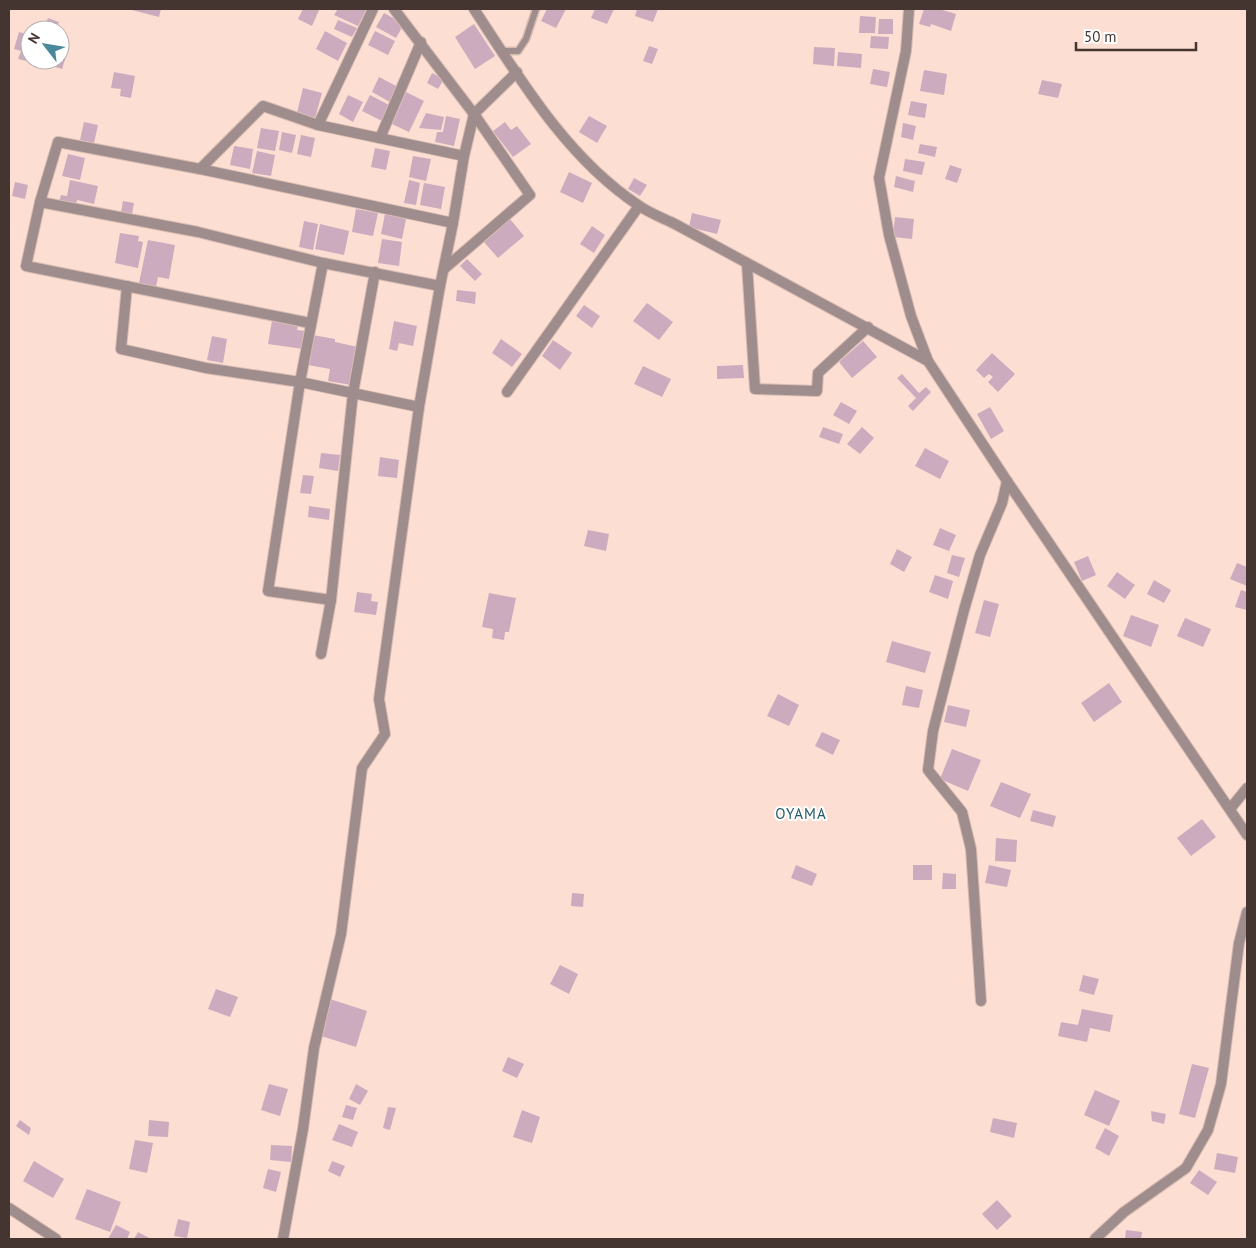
<svg xmlns="http://www.w3.org/2000/svg" width="1256" height="1248" font-family="'PT Sans',sans-serif">
  <style>
    .building { fill: #cdabbe }
    .lines { fill: none; stroke-linecap: round; stroke-linejoin: round }
    .lane-casing { stroke: #d8bcb2; stroke-width: 9 }
    .street-casing { stroke: #d8bcb2; stroke-width: 12 }
    .lane { stroke: #9e8d8c; stroke-width: 6 }
    .street { stroke: #9e8d8c; stroke-width: 10 }
    .labels { text-anchor: middle; dominant-baseline: central; stroke-width: 4; stroke-linejoin: round; paint-order: stroke }
    .quarter-label { font-size: 15px; letter-spacing: 1px; fill: #255a68; stroke: #fff }
  </style>
  <rect width="100%" height="100%" fill="#fdded2"/>
  <g class="building">
    <path d="M128,9H161L159,17Z"/>
    <path d="M303,9L319,10L312,26L298,19Z"/>
    <path d="M338,9H363L366,10L358,26L334,15Z"/>
    <path d="M547,9H566L556,28L541,21Z"/>
    <path d="M595,9H614L607,24L591,18Z"/>
    <path d="M637,9H658L653,22L635,16Z"/>
    <path d="M924,9H939L956,14L951,31L931,24L930,27L919,24Z"/>
    <path d="M384,13L404,24L396,38L376,27Z"/>
    <path d="M860,16L876,17L875,33H859Z"/>
    <path d="M48,18L59,22L56,30H44Z"/>
    <path d="M879,19H893V34H878Z"/>
    <path d="M338,20L357,28L352,37L334,29Z"/>
    <path d="M474,24L495,56L475,69L455,37Z"/>
    <path d="M325,31L347,43L338,61L316,49Z"/>
    <path d="M375,31L395,41L388,55L368,45Z"/>
    <path d="M19,32L30,35L31,62L18,59L21,51L14,49Z"/>
    <path d="M871,36L889,37L888,49L870,48Z"/>
    <path d="M60,45L69,47L62,69L39,62L40,60H60Z"/>
    <path d="M649,46L658,49L652,64L643,61Z"/>
    <path d="M814,47L835,48L834,66L813,64Z"/>
    <path d="M838,52L862,54L861,68L837,66Z"/>
    <path d="M873,69L890,72L887,87L870,84Z"/>
    <path d="M924,70L947,74L944,95L920,91Z"/>
    <path d="M114,72L135,76L131,98L120,96L121,89L111,88Z"/>
    <path d="M432,73L444,79L438,89L427,83Z"/>
    <path d="M379,77L398,87L390,102L372,92Z"/>
    <path d="M1042,80L1062,84L1058,98L1038,94Z"/>
    <path d="M303,88L322,93L315,118L297,113Z"/>
    <path d="M406,92L424,101L409,132L392,124Z"/>
    <path d="M348,95L363,102L353,122L339,114Z"/>
    <path d="M370,95L389,105L382,121L362,111Z"/>
    <path d="M911,101L927,104L925,118L908,115Z"/>
    <path d="M426,113L444,117L441,130L419,128Z"/>
    <path d="M446,116L460,119L454,146L435,142L437,132H443Z"/>
    <path d="M589,116L607,126L597,143L579,132Z"/>
    <path d="M84,122L98,125L94,143L80,140Z"/>
    <path d="M505,122L511,130L517,126L531,144L513,157L493,131Z"/>
    <path d="M903,123L916,126L913,140L901,137Z"/>
    <path d="M261,128L279,131L275,151L257,148Z"/>
    <path d="M282,132L296,135L292,153L279,150Z"/>
    <path d="M301,135L315,138L311,157L297,154Z"/>
    <path d="M920,144L937,147L935,157L918,153Z"/>
    <path d="M234,146L253,149L250,169L230,165Z"/>
    <path d="M375,148L390,151L386,170L371,167Z"/>
    <path d="M257,151L275,155L271,176L252,173Z"/>
    <path d="M68,154L85,158L80,180L62,176Z"/>
    <path d="M413,156L431,159L426,181L409,177Z"/>
    <path d="M905,159L925,162L922,175L903,171Z"/>
    <path d="M950,165L962,169L957,183L945,179Z"/>
    <path d="M569,172L592,183L583,203L560,192Z"/>
    <path d="M896,176L915,181L913,192L894,187Z"/>
    <path d="M634,178L647,185L640,196L628,189Z"/>
    <path d="M70,180L98,186L94,204L77,200L76,205L59,202L61,195L67,196Z"/>
    <path d="M409,180L420,183L416,205L404,203Z"/>
    <path d="M15,182L28,185L25,199L12,196Z"/>
    <path d="M424,183L445,187L441,209L420,205Z"/>
    <path d="M123,201L134,203L132,214L121,212Z"/>
    <path d="M356,209L378,213L373,236L352,232Z"/>
    <path d="M692,213L721,220L717,234L689,227Z"/>
    <path d="M385,214L406,219L402,239L381,234Z"/>
    <path d="M895,217L914,219L912,239L893,237Z"/>
    <path d="M510,219L524,236L498,258L484,242Z"/>
    <path d="M304,221L318,224L313,250L299,247Z"/>
    <path d="M320,224L349,231L344,255L315,249Z"/>
    <path d="M592,226L605,235L594,253L580,244Z"/>
    <path d="M120,233L139,236L138,241L143,242L138,268L115,263Z"/>
    <path d="M382,239L402,242L399,266L378,263Z"/>
    <path d="M148,240L175,245L169,279L158,277L156,287L139,283Z"/>
    <path d="M467,259L482,274L475,281L460,266Z"/>
    <path d="M457,290L476,292L475,304L456,301Z"/>
    <path d="M647,303L673,322L659,340L633,321Z"/>
    <path d="M584,305L600,316L592,328L576,316Z"/>
    <path d="M272,321L298,325L297,330L306,331L303,349L268,344Z"/>
    <path d="M394,321L417,326L413,346L399,343L397,351L389,349Z"/>
    <path d="M313,335L335,339V342L358,347L351,385L328,381L330,369L308,365Z"/>
    <path d="M212,336L227,339L223,363L207,360Z"/>
    <path d="M501,339L522,354L512,367L492,353Z"/>
    <path d="M553,340L572,353L560,370L542,356Z"/>
    <path d="M863,341L877,357L852,378L839,362Z"/>
    <path d="M992,353L1015,374L998,392L988,382L993,377L989,374L984,378L976,370Z"/>
    <path d="M743,365L744,378L717,379V366Z"/>
    <path d="M643,366L671,379L662,397L634,384Z"/>
    <path d="M902,374L919,393L926,387L931,392L913,411L908,406L916,398L897,378Z"/>
    <path d="M841,402L857,411L849,424L833,415Z"/>
    <path d="M990,407L1004,431L991,439L977,414Z"/>
    <path d="M823,427L843,434L839,444L819,437Z"/>
    <path d="M862,427L874,438L860,454L847,444Z"/>
    <path d="M925,448L949,461L940,479L915,466Z"/>
    <path d="M321,453L340,455L338,471L319,468Z"/>
    <path d="M380,457L399,460L397,478L378,476Z"/>
    <path d="M303,475L314,476L311,494L300,493Z"/>
    <path d="M309,506L330,509L329,520L308,517Z"/>
    <path d="M940,528L956,535L949,551L933,545Z"/>
    <path d="M588,530L609,534L606,551L584,546Z"/>
    <path d="M897,549L912,557L904,572L890,564Z"/>
    <path d="M952,555L965,558L959,577L947,573Z"/>
    <path d="M1088,556L1096,575L1082,581L1074,562Z"/>
    <path d="M1237,563L1247,567V586L1230,579Z"/>
    <path d="M1117,572L1135,585L1125,599L1107,586Z"/>
    <path d="M935,575L953,581L948,599L929,592Z"/>
    <path d="M1154,580L1171,590L1164,603L1147,594Z"/>
    <path d="M1241,590L1247,592V610L1235,607Z"/>
    <path d="M357,592L372,594L371,601L378,602L376,615L354,612Z"/>
    <path d="M489,593L516,598L509,632H505L504,640L492,638L493,629L482,627Z"/>
    <path d="M984,600L999,604L990,637L975,633Z"/>
    <path d="M1131,615L1159,625L1151,647L1123,636Z"/>
    <path d="M1185,618L1211,629L1203,647L1177,636Z"/>
    <path d="M892,641L931,652L925,673L886,662Z"/>
    <path d="M1109,683L1122,702L1094,722L1081,703Z"/>
    <path d="M906,686L923,690L919,708L902,705Z"/>
    <path d="M778,694L799,705L789,726L767,716Z"/>
    <path d="M948,705L970,710L966,727L944,722Z"/>
    <path d="M822,732L840,740L833,755L815,746Z"/>
    <path d="M952,749L981,760L968,791L940,779Z"/>
    <path d="M1001,782L1031,794L1020,818L990,806Z"/>
    <path d="M1033,810L1056,816L1053,827L1030,821Z"/>
    <path d="M1202,819L1216,837L1191,856L1177,838Z"/>
    <path d="M996,838L1017,840L1016,862L995,861Z"/>
    <path d="M796,865L817,874L812,886L791,878Z"/>
    <rect x="913" y="865" width="19" height="15"/>
    <path d="M989,865L1011,870L1007,887L985,883Z"/>
    <path d="M943,873L956,874V889H942Z"/>
    <path d="M572,893L584,894L583,907L571,906Z"/>
    <path d="M560,965L578,974L569,994L550,984Z"/>
    <path d="M1083,975L1099,979L1094,995L1079,991Z"/>
    <path d="M216,989L238,997L230,1017L208,1009Z"/>
    <path d="M330,999L367,1011L356,1047L318,1035Z"/>
    <path d="M1082,1009L1113,1015L1110,1032L1090,1028L1087,1042L1058,1036L1061,1022L1078,1025Z"/>
    <path d="M508,1057L524,1064L517,1078L502,1071Z"/>
    <path d="M1192,1064L1209,1068L1195,1118L1179,1114Z"/>
    <path d="M269,1084L288,1089L280,1116L261,1110Z"/>
    <path d="M356,1084L368,1091L360,1105L349,1099Z"/>
    <path d="M1095,1090L1120,1101L1109,1126L1084,1115Z"/>
    <path d="M346,1105L357,1108L353,1120L342,1117Z"/>
    <path d="M388,1107L396,1108L390,1130L383,1128Z"/>
    <path d="M522,1110L540,1117L532,1143L513,1137Z"/>
    <path d="M1151,1111L1166,1114L1164,1124L1152,1121Z"/>
    <path d="M993,1118L1017,1123L1014,1138L990,1132Z"/>
    <path d="M20,1120L31,1128L29,1135L16,1126Z"/>
    <path d="M149,1120L169,1122L168,1137L148,1136Z"/>
    <path d="M339,1124L358,1132L352,1147L332,1140Z"/>
    <path d="M1105,1128L1119,1136L1109,1156L1095,1148Z"/>
    <path d="M135,1140L153,1143L147,1173L129,1169Z"/>
    <path d="M271,1145L292,1146L291,1162L270,1160Z"/>
    <path d="M1217,1153L1238,1157L1235,1173L1214,1169Z"/>
    <path d="M34,1161L64,1179L53,1198L23,1181Z"/>
    <path d="M332,1161L345,1166L340,1177L328,1171Z"/>
    <path d="M268,1169L281,1172L276,1192L263,1188Z"/>
    <path d="M1199,1170L1217,1182L1208,1195L1190,1183Z"/>
    <path d="M87,1189L121,1202L110,1232L75,1219Z"/>
    <path d="M997,1200L1012,1216L997,1230L982,1214Z"/>
    <path d="M178,1219L190,1222L187,1238L174,1236Z"/>
    <path d="M116,1225L130,1232L127,1239H108Z"/>
    <path d="M1126,1230L1142,1232L1141,1239H1125Z"/>
    <path d="M138,1232L151,1239H134Z"/>
  </g>
  <g class="lines">
    <g class="lane-casing">
      <path id="lane" d="M502,51H518L526,39L536,9"/>
    </g>
    <g class="street-casing">
      <g id="street">
        <path d="M394,9L474,114L530,195L444,269"/>
        <path d="M474,9C520,79 567,158 638,205C649,213 663,218 675,224L928,361"/>
        <path d="M909,9L906,51L879,178L889,235L911,316L928,361L1007,481L1247,835"/>
        <path d="M318,125L373,9"/>
        <path d="M380,138L421,42"/>
        <path d="M200,169L263,106L318,125L464,156"/>
        <path d="M40,202L198,232L323,263L440,286"/>
        <path d="M323,263L300,382L268,591L331,600"/>
        <path d="M747,264L755,389L817,391L818,373L868,327"/>
        <path d="M127,286L121,349L206,368L300,382L419,407"/>
        <path d="M310,323L26,266L40,202L58,142L200,169L453,223"/>
        <path d="M507,392L639,206"/>
        <path d="M321,654L331,600L353,393L375,272"/>
        <path d="M1230,809L1247,788"/>
        <path d="M981,1001L971,849L962,812L928,770L933,731L964,610L980,555L1002,503L1007,481"/>
        <path d="M9,1208L56,1239"/>
        <path d="M283,1239L303,1129L314,1048L341,934L362,768L385,734L379,699L419,407L440,286L453,223L464,156L474,114L517,72"/>
        <path d="M1095,1239L1124,1212L1186,1168L1208,1130L1221,1084L1239,943L1247,912"/>
      </g>
    </g>
    <use href="#lane" class="lane"/>
    <use href="#street" class="street"/>
  </g>
  <g class="labels">
    <g class="quarter-label">
      <text x="801" y="813">OYAMA</text>
    </g>
  </g>
  <rect width="1256" height="1248" fill="none" stroke="#443530" stroke-width="20"/>
  <g transform="translate(45 45) rotate(301)"><circle r="24" fill="#ffffff" stroke="#b4aeac"/>
  <path d="M0-4L9 19L0 12L-9 19Z" fill="#48899b"/>
  <text y="-8" font-size="14" font-weight="bold" text-anchor="middle" fill="#443530">N</text>
  </g>
  <path d="M1076 42v8h120v-8" fill="none" stroke="#443530" stroke-width="2.5"/>
  <text x="1084" y="42" font-size="15" fill="#443530" stroke="#ffffff" stroke-width="4" paint-order="stroke">50 m</text>
</svg>
